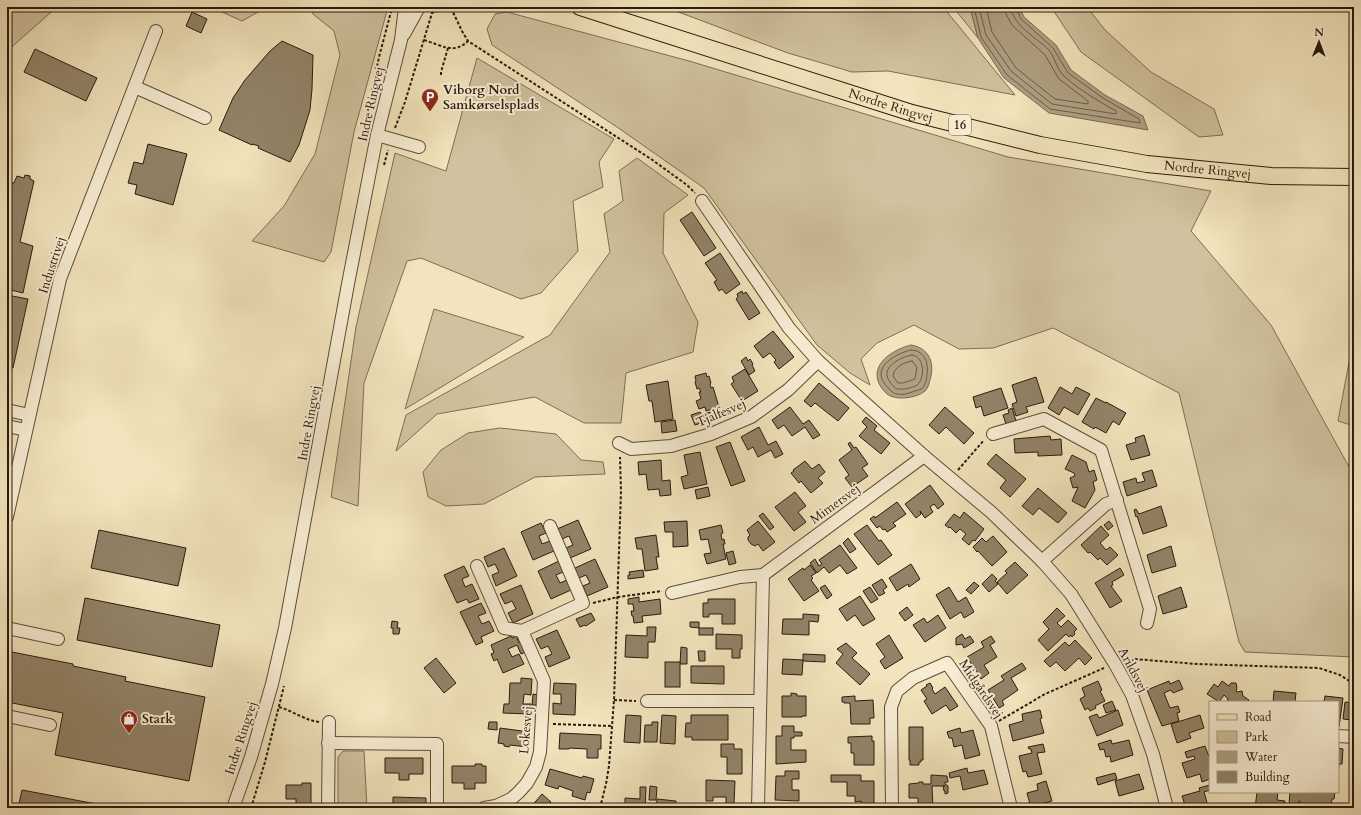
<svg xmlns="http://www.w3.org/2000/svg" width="1361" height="815" font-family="Cardo,serif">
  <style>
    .green { fill: #d0c29e; stroke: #7d6e56 }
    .water { fill: #ae9f81; stroke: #796a53 }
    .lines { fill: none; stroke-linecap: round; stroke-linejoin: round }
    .shore { stroke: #6c5c48; stroke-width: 1 }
    .building { fill: #928368; stroke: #2a1a0e }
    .minor-casing { stroke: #5c4c3a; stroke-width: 14 }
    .major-casing { stroke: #2a1a0e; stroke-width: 18 }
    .path { stroke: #2a1a0e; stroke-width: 2; stroke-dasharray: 3 2; stroke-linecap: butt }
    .minor { stroke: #f7edd3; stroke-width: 12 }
    .major { stroke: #f2e4bc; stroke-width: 16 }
    .labels { text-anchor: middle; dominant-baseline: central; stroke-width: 4; stroke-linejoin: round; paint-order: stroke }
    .shield { fill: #f7edd3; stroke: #685949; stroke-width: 1 }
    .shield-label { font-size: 12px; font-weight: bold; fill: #2a1a0e }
    .poi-label { font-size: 13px; font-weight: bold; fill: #2a1a0e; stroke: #f7edd3; text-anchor: start }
    .street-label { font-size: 13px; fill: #2a1a0e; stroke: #f7edd3 }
  </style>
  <rect width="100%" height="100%" fill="#f2e4bc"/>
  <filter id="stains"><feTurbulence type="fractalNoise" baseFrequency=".005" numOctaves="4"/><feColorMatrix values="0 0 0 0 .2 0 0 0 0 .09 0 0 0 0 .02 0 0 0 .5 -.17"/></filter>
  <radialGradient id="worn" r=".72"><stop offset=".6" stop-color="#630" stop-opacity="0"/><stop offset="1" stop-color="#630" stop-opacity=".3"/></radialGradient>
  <g class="green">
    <path d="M7,7H57L7,51Z"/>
    <path d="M211,7H267L242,21Z"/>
    <path d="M309,7H388L354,132L331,252L324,262L252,241L284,206L315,154L340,55L334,31L313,14Z"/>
    <path d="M665,7H943L1015,95L888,71L852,72L788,53Z"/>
    <path d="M953,7H970L978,38Z"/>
    <path d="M1051,7H1087L1105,30L1151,72L1214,109L1223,135L1199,137L1081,52Z"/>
    <path d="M507,12L689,61L1008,157L1211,191L1191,231L1271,325L1354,476V657L1245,652L1239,642L1179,393L1053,328L993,348L959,349L914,325L877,343L861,359L870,385L850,373L817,345L704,188L617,127L492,45L487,29L495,14Z"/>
    <path d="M477,58L614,139L599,162L603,187L573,201L578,251L541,293L521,299L421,258L407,261L364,383L358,506L331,497L356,327L395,153L446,171Z"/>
    <path d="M637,158L688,195L664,213L663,253L698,322L693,352L626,373L621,423H584L535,397L437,414L396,451L406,415L550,335L610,252L604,214L623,201L619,171Z"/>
    <path d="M434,309L524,337L405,409Z"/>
    <path d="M1353,341H1354V426L1338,421Z"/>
    <path d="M500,428L556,434L581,460L603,462L605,474L535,477L484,504L446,506L428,497L423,472L441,450L468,433Z"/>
    <path d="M343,751H364L367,808H338V757Z"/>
  </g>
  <g class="water">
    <path d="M970,7H1019L1024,17L1056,45L1071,70L1105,95L1143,116L1148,130L1049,113L1004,78L978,38Z"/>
    <path d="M911,345C930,348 935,364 930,380C929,384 928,388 925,391C917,398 896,401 887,394C863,371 887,351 911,345Z"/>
  </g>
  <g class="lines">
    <g class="shore">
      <path d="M974,7L981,37L1007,75L1050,109L1140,123L1139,119L1103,98L1068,73L1053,48L1021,19L1016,7"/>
      <path d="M979,7L986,35L1011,71L1052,104L1116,114V111C1100,102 1078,89 1065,77C1057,70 1055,58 1049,50C1037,38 1012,25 1011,7"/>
      <path d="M986,7L992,32L1016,68L1055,99L1088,104V101L1059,79L1045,55L1012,25L1006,14L1005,7"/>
      <path d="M911,350C928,351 929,367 926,381C925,384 924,387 921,389C919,390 915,391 912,392C907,394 902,395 897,394C892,393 889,389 885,384C871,367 897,353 911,350Z"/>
      <path d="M912,355C924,357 925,374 919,383C917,387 904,390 899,389C895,389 893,386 890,382C879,368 900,357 912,355Z"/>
      <path d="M912,361L917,367L915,379L903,383H898L893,376C894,367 904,362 912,361Z"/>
    </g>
  </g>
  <g class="building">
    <path d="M192,12L207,19L201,33L186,26Z"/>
    <path d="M282,41L313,55L312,89L310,110L299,145L290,162L258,148L259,146L252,144V145L219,130L233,98L245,80L270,51Z"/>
    <path d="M35,49L97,78L86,101L24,72Z"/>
    <path d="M148,144L187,154L173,205L135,194L137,185L128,183L134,162L143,164Z"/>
    <path d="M25,175L30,176V179L34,181L20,242L33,246L23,293L7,289V182L14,183L17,176L24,178Z"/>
    <path d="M692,212L716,248L704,256L680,220Z"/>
    <path d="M720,253L740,284L726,294L722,289L719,291L714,282L717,280L705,263Z"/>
    <path d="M742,291L743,294L746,292L760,313L749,320L736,299L738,297L737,294Z"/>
    <path d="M7,295L28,299L13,368L7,367Z"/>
    <path d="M773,331L794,357L779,369L774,362L776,360L770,353L763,358L754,346Z"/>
    <path d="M746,357L748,361L750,359L753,364L752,365L755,371L749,375L741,361Z"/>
    <path d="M745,369L758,391L742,401L731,384L734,382L732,377Z"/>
    <path d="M706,373L707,377L709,376L711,383L710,384L711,388L713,387L719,407L706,411L705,407L699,409L696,401L701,399L699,392H701L699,388L697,389L695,382L696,381L695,376Z"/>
    <path d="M1036,377L1044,402L1026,407L1028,412L1016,416L1012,404L1017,402L1012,385Z"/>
    <path d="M668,381L673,419L655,422L652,401H649L646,385Z"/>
    <path d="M819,383L849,408L838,421L815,403L811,407L804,401Z"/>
    <path d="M1060,387L1072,394L1076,387L1090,394L1078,415L1064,407L1059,415L1048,408Z"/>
    <path d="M1001,388L1008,408L984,416L981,406L976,408L973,397Z"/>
    <path d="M1096,398L1106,403V402L1126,413L1119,425L1113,421L1106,433L1095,427L1094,429L1082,422Z"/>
    <path d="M790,407L803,424L809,420L820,435L813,439L805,427L792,436L784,425L778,429L772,420Z"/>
    <path d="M945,407L974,433L964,444L946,427L939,434L929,425Z"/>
    <path d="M1012,408L1016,421L1006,424L1003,415L1009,413L1008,410Z"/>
    <path d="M700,412L702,415L710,412L712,419L695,425L691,415Z"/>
    <path d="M866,417L877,426L874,430L890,443L881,454L859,436L867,427L862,422Z"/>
    <path d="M675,420L677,431L662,433L661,422Z"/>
    <path d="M759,427L768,445L776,441L783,454L775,458L771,450L758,457L753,447L748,450L741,437Z"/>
    <path d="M1144,435L1150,455L1131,460L1126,445L1136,442L1135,438Z"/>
    <path d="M1050,436L1051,440L1061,439L1062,455L1038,456V452L1015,453L1014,439Z"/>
    <path d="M730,442L745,481L731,486L716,447Z"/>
    <path d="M850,442L854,448L856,447L868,464L862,468L868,476L852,487L845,478L849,475L839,460L852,450L848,444Z"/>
    <path d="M700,452L707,484L684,489L681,477L688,475L684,455Z"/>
    <path d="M996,454L1026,479L1010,497L1000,488L1006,480L987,464Z"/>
    <path d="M1072,455L1086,462L1089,472L1094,470L1097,480L1093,482L1095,490L1085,508L1072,501L1078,487L1073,488L1070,478L1075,476L1074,473L1065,469Z"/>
    <path d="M661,460L662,481L670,480L671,495L660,496L659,489L648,490L646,474L639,475L638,462Z"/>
    <path d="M805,461L812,469L819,464L825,472L818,478L823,483L811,493L801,481L799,483L791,473L794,471L793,470Z"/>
    <path d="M1152,470L1157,486L1127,496L1123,482L1136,478L1137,483L1145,481L1142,473Z"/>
    <path d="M930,485L944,504L938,509L934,504L930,507L933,512L925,518L920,511L921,514L916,518L905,504Z"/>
    <path d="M708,487L710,496L697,499L695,490Z"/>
    <path d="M1038,488L1067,513L1058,523L1039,508L1033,515L1022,506Z"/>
    <path d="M795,492L806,506L798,512L806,522L794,531L775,507Z"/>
    <path d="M897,502L906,514L893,523L896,526L887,532L885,529L883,530L880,526L877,528L870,519L874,516L875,518Z"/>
    <path d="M1161,506L1167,526L1143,534L1137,516L1136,517L1134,510L1136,509L1139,514Z"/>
    <path d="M964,512L984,529L975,541L973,540L969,545L962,539L966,534L960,529L956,533L950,527L949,528L945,525L954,514L960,518Z"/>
    <path d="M763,513L774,527L770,530L759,516Z"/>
    <path d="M578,520L591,549L570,558L566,548L573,545L569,536L562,539L557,529Z"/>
    <path d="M687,521L688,546L673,547V532H665L664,522Z"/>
    <path d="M758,521L775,542L763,551L758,544L755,546L751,544L748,540V537L750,535L747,530Z"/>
    <path d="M1109,521L1113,526L1108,530L1104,525Z"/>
    <path d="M541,523L546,533L539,536L542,544L550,541L554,551L533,560L521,532Z"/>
    <path d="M721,525L723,533L721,534L722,540L724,539L725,544H723L726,559L707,564L704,554L711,553L708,539L701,540L699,530Z"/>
    <path d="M867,525L879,541L881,540L892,555L878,565L854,534Z"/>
    <path d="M1101,526L1109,535L1100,543L1106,550L1110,547L1118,555L1107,565L1100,558L1098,560L1090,552L1088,553L1081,545Z"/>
    <path d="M99,530L186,548L178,586L91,568Z"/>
    <path d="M656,535L659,557H656L658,569L645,571L642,549H637L635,538Z"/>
    <path d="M993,536L1007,552L992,566L978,551L977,552L973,547L982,538L986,542Z"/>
    <path d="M848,538L856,549L850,553L843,543Z"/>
    <path d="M840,545L857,568L847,574L840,565L829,573L824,567L817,573L810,563L815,559L819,566L822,564L819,560Z"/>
    <path d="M1171,546L1176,566L1152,573L1147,555Z"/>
    <path d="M504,548L517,576L496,586L492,575L499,572L495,564L488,567L484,557Z"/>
    <path d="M733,551L736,563L729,565L726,553Z"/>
    <path d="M595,559L608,587L587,596L583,586L590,583L586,575L579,578L575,568Z"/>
    <path d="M559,561L563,572L556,575L560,583L567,580L571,590L551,599L538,571Z"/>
    <path d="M1015,562L1028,575L1007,594L997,582L1007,573L1005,571Z"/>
    <path d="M911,564L920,579L909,587L908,584L897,591L889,578Z"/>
    <path d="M810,565L816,573L811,576L813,578L811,580L819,591L804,601L788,579L803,568L804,570Z"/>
    <path d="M464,566L469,576L462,579L465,587L472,584L479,599L469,603L467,599L457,603L444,575Z"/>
    <path d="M1120,568L1124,575L1112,582L1113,585L1111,586L1122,601L1110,608L1095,583Z"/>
    <path d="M643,570L644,577L628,579V575H630L629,572Z"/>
    <path d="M992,574L997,579L995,581L998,584L989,592L982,584Z"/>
    <path d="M882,579L887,587L883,590L885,593L879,596L872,585Z"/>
    <path d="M974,582L979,586L971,594L966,590Z"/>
    <path d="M521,585L533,614L513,623L508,613L516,609L512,601L505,604L500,594Z"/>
    <path d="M825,585L832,595L827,599L820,588Z"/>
    <path d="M870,587L878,599L871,603L863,591Z"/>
    <path d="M949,587L958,602L966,597L974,612L964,618L961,612L950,619L936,595Z"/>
    <path d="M1181,587L1187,607L1163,614L1158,596Z"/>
    <path d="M860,596L875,619L863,626L855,615L847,621L839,609Z"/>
    <path d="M639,597V602L660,599L661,614L642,616L643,622L634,623L633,616H632L631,611H634L633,604H628V599Z"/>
    <path d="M85,598L220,625L212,667L77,640Z"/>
    <path d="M708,599H735V624H722V614H709V617H703V603H708Z"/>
    <path d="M481,603L486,613L478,616L482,624L489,621L494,631L481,637L483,642L476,645L460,612Z"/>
    <path d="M907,607L913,615L905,621L899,613Z"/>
    <path d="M1057,608L1065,616L1057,623L1061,627L1068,620L1077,629L1074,632L1075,634L1072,637L1071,635L1069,637L1066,634L1048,651L1038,640L1049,629L1043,622Z"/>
    <path d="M591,613L595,620L586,626L585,625L580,627L576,619Z"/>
    <path d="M803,614L819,615L818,622L809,621V635L782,634L783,619H803Z"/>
    <path d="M938,615L946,628L925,642L913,625L924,618L927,623Z"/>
    <path d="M392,621L398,622L397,628H400L399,634H393V628H391Z"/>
    <path d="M690,622H699V628L690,627Z"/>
    <path d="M647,627H656L655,642H648V658L625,657L626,635L647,636Z"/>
    <rect x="699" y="628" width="14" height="7"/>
    <path d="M557,630L570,658L549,667L545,657L552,654L548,646L541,649L536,639Z"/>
    <path d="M716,634L742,635V649H740V658H732V649H716Z"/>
    <path d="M962,634L965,639L970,636L974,642L964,648L962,644L956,645V638Z"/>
    <path d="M889,635L903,658L885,669L880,661L885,657L876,644Z"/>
    <path d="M511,636L512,638L516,636L519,643L522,642L526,652L521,654L517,645L508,649L512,657L519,654L524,664L503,673L497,659L494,661L491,654L494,653L491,645Z"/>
    <path d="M991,636L995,642L990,645L997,657L984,665L989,673L981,679L967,657L984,647L981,642Z"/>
    <path d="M1075,640L1092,658L1085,665L1079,658L1065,671L1056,662L1050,667L1044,661L1065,642L1069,646Z"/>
    <path d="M846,643L857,653L852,658L870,674L860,685L836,663L843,654L837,649Z"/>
    <path d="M681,647L687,648V664H680Z"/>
    <path d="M7,651L73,664V666L126,677L125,681L205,697L189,781L55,755L63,713L7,702Z"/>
    <path d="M698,651H705V661H699Z"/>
    <path d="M803,654L825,655V662L803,661Z"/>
    <path d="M436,658L456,683L444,693L424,668Z"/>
    <path d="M783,659L803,660L802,675L782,674Z"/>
    <rect x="665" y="662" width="15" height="25"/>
    <path d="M1022,663L1026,669L1011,678L1018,690L1002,701L1004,705L999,708L988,690L1004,680L1001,676Z"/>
    <path d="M691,666H724V684L691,683Z"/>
    <path d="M521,678L532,679L531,695L524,694L523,704H531V714L503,713L504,704H509L510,683H521Z"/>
    <path d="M1179,680L1183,689L1173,693L1171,690L1164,693L1170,708L1178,706L1180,712L1177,713L1179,721L1162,726L1147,690L1169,681L1170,684Z"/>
    <path d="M1098,681L1102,690L1100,691L1105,701L1095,706L1096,708L1090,711L1088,708L1085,710L1080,699L1085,696L1082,688Z"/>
    <path d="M1222,681L1229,686L1231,683H1236L1237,688L1236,691L1237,692L1242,691L1243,696L1249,700L1247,702H1227L1228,699L1224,695L1219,702L1207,694L1214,684L1218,687Z"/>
    <path d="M554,683L576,684L575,715L553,714V703L561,704V694H553Z"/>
    <path d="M930,683L933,688L932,689L935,694L945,687L958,706L950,711L946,705L932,714L924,701L927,699L921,690L927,686L926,685Z"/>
    <path d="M1274,691L1296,693L1295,702H1273Z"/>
    <path d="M791,693L797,694V696H806V716H802V717H782V696H791Z"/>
    <path d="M533,694L538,695V705H532Z"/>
    <path d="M855,696V701L873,700L874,718H870V724H851L850,703H844V702H842V697Z"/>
    <path d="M1325,696L1343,698L1339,727H1338V702H1324Z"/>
    <path d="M1112,701L1116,710L1106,713L1103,705Z"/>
    <path d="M1345,702L1352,703L1351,706H1354L1352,720L1343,719Z"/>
    <path d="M1040,710L1042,718L1040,719L1044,733L1013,741L1009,725L1023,721L1022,714Z"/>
    <path d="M1118,710L1123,725L1097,736L1089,717L1097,714L1099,718Z"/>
    <path d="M626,715L641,716L640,743L624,742Z"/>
    <path d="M662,715L676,716L675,744L660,743Z"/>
    <path d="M691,715H728V740H692V737H685L686,723H691Z"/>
    <path d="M1200,715L1204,728L1189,733L1191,738L1177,743L1171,724Z"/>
    <path d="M489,722H497V730L488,729Z"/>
    <path d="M652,722H658L657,742H644L645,725H652Z"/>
    <path d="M782,726H794V732H802V736H794V738H791V750H806V762L776,764V736H782Z"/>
    <path d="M909,727H923V760H921V762H919V765H910V760H909Z"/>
    <path d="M500,728L529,732L528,747L510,745L509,747L504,746V744L498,743Z"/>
    <path d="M960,728L961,733L973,730L980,755L965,759L962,745L954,747L952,738H949L947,732Z"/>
    <path d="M560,733L601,735V749H598V758H587V749L569,748V749H559Z"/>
    <path d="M872,736V741H874V765H854V753H851V743H848V737Z"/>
    <path d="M1111,740L1112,744L1129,740L1133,755L1111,762L1110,756L1106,757L1104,749L1100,750L1098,744Z"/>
    <path d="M721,744H734V749H742V774H727V757H721Z"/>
    <path d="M1043,744L1045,752L1037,753L1042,774L1028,777L1026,771L1023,772L1019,756L1032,753L1031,749H1029L1028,747Z"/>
    <path d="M1205,746L1210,759V779L1202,782L1200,774L1187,778L1182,763L1195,759L1194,756L1187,758L1185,752Z"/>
    <path d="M1338,748L1343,749L1342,764H1339L1338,774Z"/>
    <path d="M385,758H423V774H409V780H399V773H385Z"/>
    <path d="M475,764H482V766H486V783H475V789H464V783H452V766H475Z"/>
    <path d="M967,768L968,773L984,770L988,784L963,790L960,776L950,778L949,773Z"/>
    <path d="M550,769L582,778L583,776L594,779L590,793L587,792L585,800L572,796L573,791L559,786L558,789L545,785Z"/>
    <path d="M785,771H799V779H792V790H799V801L775,800L776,776H785Z"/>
    <path d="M1115,773L1117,779L1098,785L1096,778Z"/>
    <path d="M1139,774L1144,789L1119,796L1115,781Z"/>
    <path d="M831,775H861V781H874V808H862L861,801L855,802V796H847V782H831Z"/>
    <path d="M931,775L947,776L948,782H945V784L948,786V793L945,794V791H944L943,786H945H932L933,808H918V798H909V784L919,783V782H923V784H931Z"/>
    <path d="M706,780L735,781L734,804H726V797H713V801H706Z"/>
    <path d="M1046,781L1052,801L1040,804L1041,808H1031L1027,793L1038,790L1037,784Z"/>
    <path d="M302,783H311V808H296V799H286V785H302Z"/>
    <path d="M1210,785V790L1204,792L1208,806L1202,808H1186L1182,796L1200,791L1199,788Z"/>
    <path d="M650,786L657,787L656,800H649Z"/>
    <path d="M640,787H646L645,808H625V798L640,799Z"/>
    <path d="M22,790L118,808H18Z"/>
    <path d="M1257,792H1278L1277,800L1285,801L1284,808H1255Z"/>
    <path d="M1290,792H1335L1334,799H1332L1331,807L1300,804V801H1299L1298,805L1289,804Z"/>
    <path d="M542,794L551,802L549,804L554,808H530Z"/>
    <path d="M393,797L426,798V808H393Z"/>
    <path d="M657,799L676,801L675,808H656Z"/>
    <path d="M1130,803L1132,808H1118L1117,806Z"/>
  </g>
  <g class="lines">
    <g class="minor-casing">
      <g id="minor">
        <path d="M404,34L419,7"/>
        <path d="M135,87L205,118"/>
        <path d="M377,135L419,147"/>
        <path d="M702,201L789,328L818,361L924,456L991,512L1042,561L1071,594L1115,664L1132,695L1153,754L1167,808"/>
        <path d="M7,410L29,415"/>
        <path d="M7,426L26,430"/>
        <path d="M993,434L1044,419L1101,450L1150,609L1147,623"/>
        <path d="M619,443L631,449L671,446L711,434L751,417L788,390L818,361"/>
        <path d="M7,517L60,279L156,31"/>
        <path d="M1042,561L1106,504L1117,500"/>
        <path d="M477,566L504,628L522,631L544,681L540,752L536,767L527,783L518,793L511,799L496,806L484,808"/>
        <path d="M672,593L740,577L763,575"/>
        <path d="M7,628L58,639"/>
        <path d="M522,631L583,603L550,526"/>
        <path d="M647,701H760"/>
        <path d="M7,716L50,725"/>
        <path d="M1338,736L1354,737"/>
        <path d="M328,743L437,744V808"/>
        <path d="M233,808L251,757L272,684L285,628L348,284L377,135L401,40L405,7"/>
        <path d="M328,808L329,722"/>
        <path d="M758,808L763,575L924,456"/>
        <path d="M892,808L891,707L897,691L913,678L947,663L991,726L1011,808"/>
      </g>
    </g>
    <g class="major-casing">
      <g id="major">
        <path id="s1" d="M580,7L912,113L1040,145L1147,164L1271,176L1354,177"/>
      </g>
    </g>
    <g class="path">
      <path d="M451,8L462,31L468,41L651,159L687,185L695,193"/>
      <path d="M431,13L453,7"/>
      <path d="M424,40C441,45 454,55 468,41"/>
      <path d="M441,75V72L448,48"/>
      <path d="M369,120L367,115L379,57L392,8"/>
      <path d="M395,128L405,102L432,13"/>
      <path d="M384,165L388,150"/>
      <path d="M958,470L984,440"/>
      <path d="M593,603L618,597L662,591"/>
      <path d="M1125,661L1134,659L1197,664L1319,668L1340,675L1354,684"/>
      <path d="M614,700L636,701"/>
      <path d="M279,707C293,711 304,720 319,722"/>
      <path d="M999,721L1045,694L1104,668"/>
      <path d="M553,724L612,726"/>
      <path d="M251,808L265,762L284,686"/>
      <path d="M600,808L606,784L609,766L614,700L621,491L620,457"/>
    </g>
    <use href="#minor" class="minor"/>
    <use href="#major" class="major"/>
  </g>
  <defs>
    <g id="parking-pin" transform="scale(0.9)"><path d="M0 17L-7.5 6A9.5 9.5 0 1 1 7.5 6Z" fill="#8f2418" stroke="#f7edd3"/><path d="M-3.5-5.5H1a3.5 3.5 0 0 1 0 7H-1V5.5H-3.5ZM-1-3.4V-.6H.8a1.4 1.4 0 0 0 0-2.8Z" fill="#fff"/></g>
    <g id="shop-pin" transform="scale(0.9)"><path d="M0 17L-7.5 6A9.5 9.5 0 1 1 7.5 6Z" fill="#8f2418" stroke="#f7edd3"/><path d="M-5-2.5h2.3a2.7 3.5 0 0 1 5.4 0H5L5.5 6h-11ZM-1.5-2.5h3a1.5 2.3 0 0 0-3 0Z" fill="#fff"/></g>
  </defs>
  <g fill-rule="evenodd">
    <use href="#parking-pin" x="430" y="97"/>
    <use href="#shop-pin" x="129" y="719"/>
  </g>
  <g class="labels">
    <rect class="shield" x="949" y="115" width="22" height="20" rx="3"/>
    <g class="shield-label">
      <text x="960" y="125">16</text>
    </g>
    <g class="poi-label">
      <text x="443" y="90">Viborg Nord<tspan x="443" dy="15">Samkørselsplads</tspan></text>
      <text x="142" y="719">Stark</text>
    </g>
    <g class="street-label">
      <text transform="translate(371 104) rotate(-77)">Indre Ringvej</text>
      <text stroke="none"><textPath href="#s1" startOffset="326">Nordre Ringvej</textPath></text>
      <text stroke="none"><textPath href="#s1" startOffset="650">Nordre Ringvej</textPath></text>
      <text transform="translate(52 265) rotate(-72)">Industrivej</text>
      <text transform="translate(721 413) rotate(-23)">Tjalfesvej</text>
      <text transform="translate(309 423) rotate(-80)">Indre Ringvej</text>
      <text transform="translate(835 504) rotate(-36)">Mimersvej</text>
      <text transform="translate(1133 670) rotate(62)">Arildsvej</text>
      <text transform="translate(981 689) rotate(56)">Midgårdsvej</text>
      <text transform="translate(526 730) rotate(-85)">Lokesvej</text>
      <text transform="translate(241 738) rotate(-72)">Indre Ringvej</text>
    </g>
  </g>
  <rect width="1361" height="815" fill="none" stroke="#f2e4bc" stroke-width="24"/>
  <rect x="8" y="8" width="1345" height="799" fill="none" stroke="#2a1a0e" stroke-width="2"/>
  <rect x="12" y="12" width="1337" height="791" fill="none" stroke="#2a1a0e"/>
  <rect x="1209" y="701" width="130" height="92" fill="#f7edd3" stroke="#a59984"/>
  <rect x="1217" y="714" width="20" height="6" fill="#f2e4bc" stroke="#a59984"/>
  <text x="1245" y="721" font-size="12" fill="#2a1a0e">Road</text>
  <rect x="1217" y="731" width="20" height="12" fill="#d0c29e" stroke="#a59984"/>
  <text x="1245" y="741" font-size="12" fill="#2a1a0e">Park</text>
  <rect x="1217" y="751" width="20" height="12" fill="#ae9f81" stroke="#a59984"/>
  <text x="1245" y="761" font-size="12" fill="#2a1a0e">Water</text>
  <rect x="1217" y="771" width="20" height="12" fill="#928368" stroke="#a59984"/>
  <text x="1245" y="781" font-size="12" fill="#2a1a0e">Building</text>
  <g transform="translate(1319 42) rotate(1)" stroke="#f7edd3" stroke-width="3" paint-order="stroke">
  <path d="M0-3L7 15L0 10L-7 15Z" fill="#2a1a0e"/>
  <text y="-6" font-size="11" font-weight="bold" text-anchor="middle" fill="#2a1a0e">N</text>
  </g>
  <rect width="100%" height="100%" filter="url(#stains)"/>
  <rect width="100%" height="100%" fill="url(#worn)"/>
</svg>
